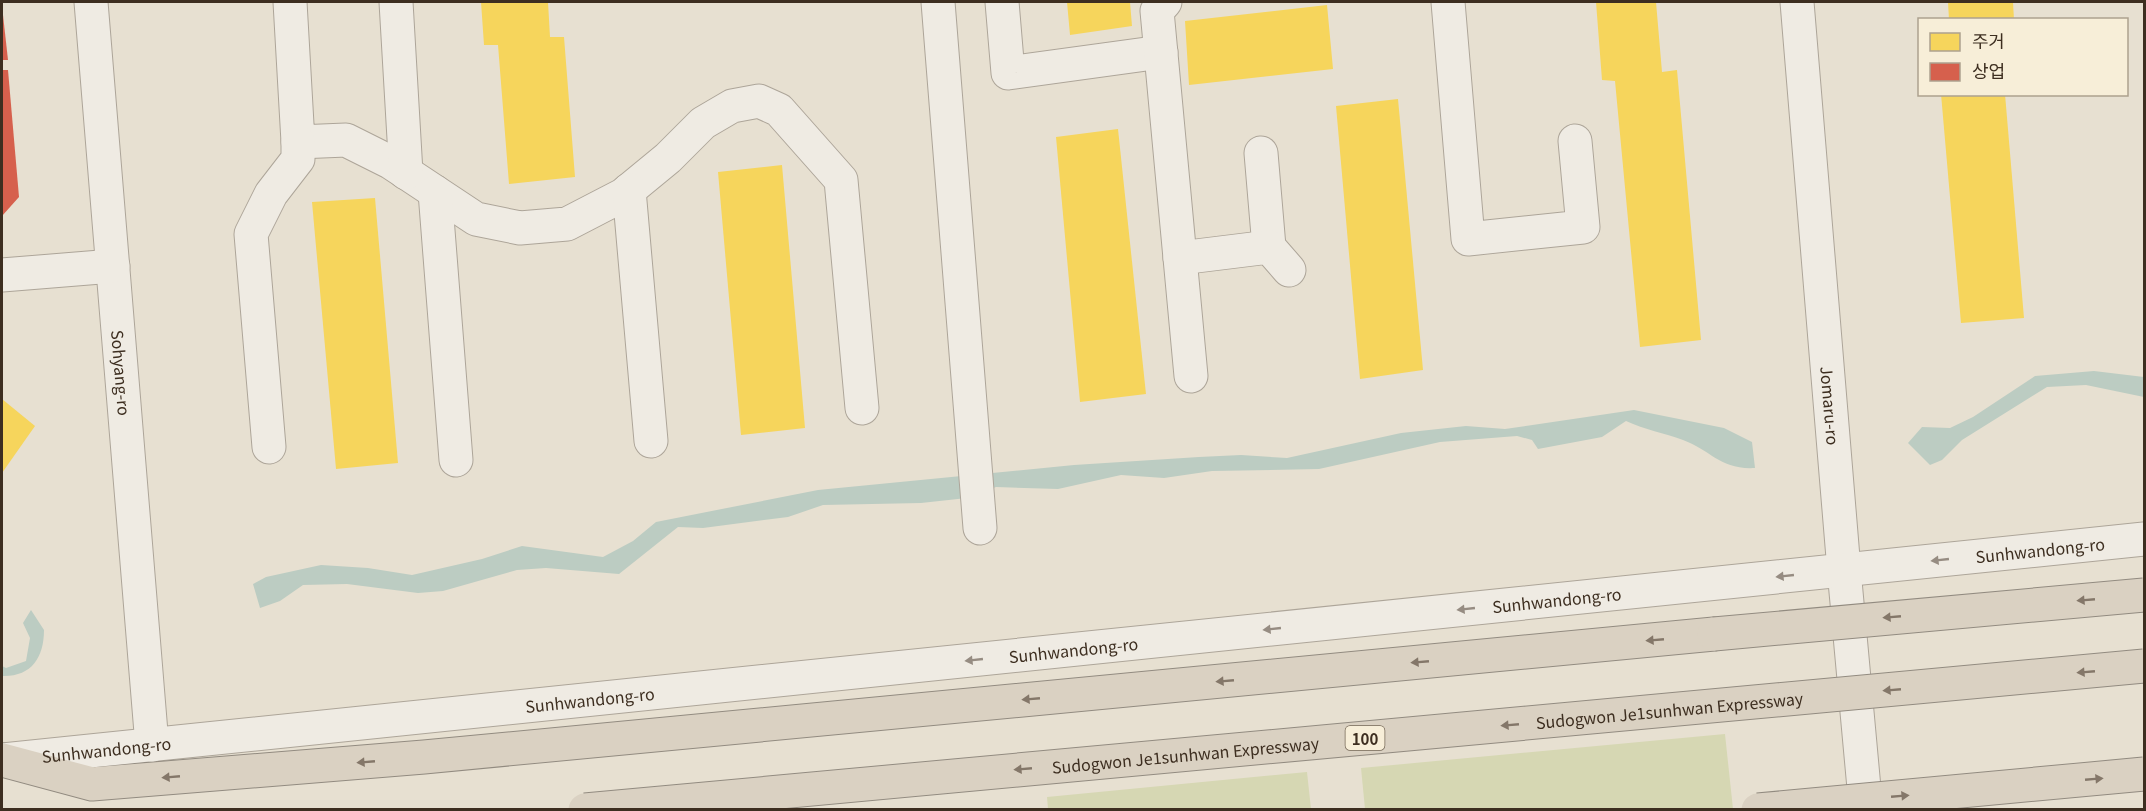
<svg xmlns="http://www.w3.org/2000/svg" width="2146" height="811" font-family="Georgia,'Noto Sans KR',serif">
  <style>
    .green { fill: #d6d7b3 }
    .water { fill: #bcccc2 }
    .homes { fill: #f6d55c }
    .shops { fill: #d6604d }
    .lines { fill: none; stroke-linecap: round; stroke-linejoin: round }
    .minor-casing { stroke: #ada599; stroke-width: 35 }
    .highway-casing { stroke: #928b80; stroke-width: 35 }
    .minor { stroke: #efebe3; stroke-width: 33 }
    .highway { stroke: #dad1c2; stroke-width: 33 }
    .highway-bridge-casing { stroke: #928b80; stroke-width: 35; stroke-linecap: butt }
    .highway-bridge { stroke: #dad1c2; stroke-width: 33 }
    .oneway { fill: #968c82 }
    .oneway2 { fill: #847769 }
    .labels { text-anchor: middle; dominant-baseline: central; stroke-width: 6; stroke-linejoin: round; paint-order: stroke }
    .shield { fill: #f7eed8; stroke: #756857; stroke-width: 1.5 }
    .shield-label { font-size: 15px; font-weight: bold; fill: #3d2e20 }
    .street-label { font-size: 16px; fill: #3d2e20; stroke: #f7eed8 }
  </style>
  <rect width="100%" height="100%" fill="#e7e0d1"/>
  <g class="green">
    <path d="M1725,734L1733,809H1365L1361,768Z"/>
    <path d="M1307,772L1311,809H1048L1047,797Z"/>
  </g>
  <g class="water">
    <path d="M2094,371L2144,377V397L2086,385L2047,387L1962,440L1942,460L1930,465L1908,443L1922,427L1950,428L1973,417L2035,376Z"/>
    <path d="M1634,410L1724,428L1752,442L1755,468C1720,470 1711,450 1683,440C1664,433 1645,430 1626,421L1602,437L1538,449L1532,440L1517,436L1440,442L1319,469L1212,471L1164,478L1121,475L1058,489L996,487L967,498L921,503L823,505L788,517L703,528L678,527L619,574L546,568L517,570L443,591L418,593L347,584L303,585L280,601L260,608L253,584L266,577L321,565L368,568L412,575L482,559L522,546L603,557L633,541L656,522L818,490L1074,465L1199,457L1241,455L1287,458L1401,433L1466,426L1505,429Z"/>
    <path d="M31,610L44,630C44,658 31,677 2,676V666L6,668L26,661L30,638L23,623Z"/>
  </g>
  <g class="homes">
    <path d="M481,2H548L550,37H564L575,177L509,184L498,45H484Z"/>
    <path d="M1067,2H1130L1132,26L1070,35Z"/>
    <path d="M1596,2H1656L1662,72L1677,70L1701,340L1640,347L1615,81L1602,80Z"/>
    <path d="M1948,2H2013L2014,20H1949Z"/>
    <path d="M1327,5L1333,69L1189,85L1185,21Z"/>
    <path d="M1941,94H2005L2024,318L1961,323Z"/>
    <path d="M1398,99L1423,370L1360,379L1336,106Z"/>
    <path d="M1118,129L1146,394L1080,402L1056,137Z"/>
    <path d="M782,165L805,428L741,435L718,172Z"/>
    <path d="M375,198L398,463L336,469L312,202Z"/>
    <path d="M2,399L35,426L2,473Z"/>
  </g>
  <g class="shops">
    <path d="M2,6L8,60H2Z"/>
    <path d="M2,70H8L19,197L2,216Z"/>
  </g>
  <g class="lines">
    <g class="minor-casing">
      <g id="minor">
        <path id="s1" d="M91,2L152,745"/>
        <path d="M290,2L298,142L346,140L390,162L476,219L520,228L567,224L623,195L668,158L703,123L732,106L759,101L779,110L841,180L862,408"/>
        <path d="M396,2L406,173"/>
        <path d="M938,2L980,528"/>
        <path d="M1002,2L1008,73L1161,52"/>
        <path d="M1165,2L1157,11L1191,376"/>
        <path d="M1448,2L1468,239L1583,227L1575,141"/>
        <path id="s2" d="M1797,2L1844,570L1866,810"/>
        <path d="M1261,153L1269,247"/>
        <path d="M629,190L651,441"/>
        <path d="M435,192L456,460"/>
        <path d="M1180,258L1269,247L1289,270"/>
        <path d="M2,275L113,266"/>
        <path d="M269,447L251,234L271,194L298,159V142"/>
        <path id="s3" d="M3,760L2144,539"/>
      </g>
    </g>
    <g class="highway-casing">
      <path id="highway" d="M2,760L92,784L424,757L1714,634"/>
    </g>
    <use href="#minor" class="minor"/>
    <use href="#highway" class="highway"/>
    <g class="highway-bridge-casing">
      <g id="highway-bridge">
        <path d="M1714,634L2144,595"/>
        <path id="s4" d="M585,810L2144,666"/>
        <path d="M1758,810L2144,774"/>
      </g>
    </g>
    <use href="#highway-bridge" class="highway-bridge"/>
  </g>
  <defs><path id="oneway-solid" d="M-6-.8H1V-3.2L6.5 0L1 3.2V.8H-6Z" transform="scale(1.5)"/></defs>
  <g class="oneway">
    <use href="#oneway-solid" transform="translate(1940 560) rotate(174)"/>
    <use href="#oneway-solid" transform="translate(1785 576) rotate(174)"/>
    <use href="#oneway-solid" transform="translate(1466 609) rotate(174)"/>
    <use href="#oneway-solid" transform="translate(1272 629) rotate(174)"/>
    <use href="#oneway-solid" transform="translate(974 660) rotate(174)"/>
  </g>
  <g class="oneway2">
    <use href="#oneway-solid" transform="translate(2086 600) rotate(175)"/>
    <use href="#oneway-solid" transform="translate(1892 617) rotate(175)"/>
    <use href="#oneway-solid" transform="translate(1655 640) rotate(175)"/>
    <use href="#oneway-solid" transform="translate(1420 662) rotate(175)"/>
    <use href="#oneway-solid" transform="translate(2086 672) rotate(175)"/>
    <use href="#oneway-solid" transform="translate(1225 681) rotate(175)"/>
    <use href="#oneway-solid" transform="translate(1892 690) rotate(175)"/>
    <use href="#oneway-solid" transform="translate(1031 699) rotate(175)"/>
    <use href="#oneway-solid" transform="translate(1510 725) rotate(175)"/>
    <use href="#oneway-solid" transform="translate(366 762) rotate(175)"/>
    <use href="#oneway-solid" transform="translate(1023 769) rotate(175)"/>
    <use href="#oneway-solid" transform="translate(171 777) rotate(175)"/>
    <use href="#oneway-solid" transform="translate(2094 779) rotate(-5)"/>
    <use href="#oneway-solid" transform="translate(1900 796) rotate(-5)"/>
  </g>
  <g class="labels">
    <rect class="shield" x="1345.5" y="726" width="39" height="24" rx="4.5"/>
    <g class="shield-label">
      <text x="1365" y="738">100</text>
    </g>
    <g class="street-label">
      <text stroke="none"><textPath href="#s1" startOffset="372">Sohyang-ro</textPath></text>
      <text stroke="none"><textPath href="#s2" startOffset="405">Jomaru-ro</textPath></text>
      <text stroke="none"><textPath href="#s3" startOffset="2048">Sunhwandong-ro</textPath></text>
      <text stroke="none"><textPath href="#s3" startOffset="1562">Sunhwandong-ro</textPath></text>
      <text stroke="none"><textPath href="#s3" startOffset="1076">Sunhwandong-ro</textPath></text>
      <text stroke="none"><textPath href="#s3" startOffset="590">Sunhwandong-ro</textPath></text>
      <text stroke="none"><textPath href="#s4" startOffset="1089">Sudogwon Je1sunhwan Expressway</textPath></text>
      <text stroke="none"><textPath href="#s3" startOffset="104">Sunhwandong-ro</textPath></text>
      <text stroke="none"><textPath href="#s4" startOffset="603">Sudogwon Je1sunhwan Expressway</textPath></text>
    </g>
  </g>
  <rect width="2146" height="811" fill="none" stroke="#3d2e20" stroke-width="6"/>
  <rect x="1918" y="18" width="210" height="78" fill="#f7eed8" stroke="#ada18e" stroke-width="1.5"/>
  <rect x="1930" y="33" width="30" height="18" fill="#f6d55c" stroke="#ada18e" stroke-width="1.5"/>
  <text x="1972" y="48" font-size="18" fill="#3d2e20">주거</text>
  <rect x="1930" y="63" width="30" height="18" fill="#d6604d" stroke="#ada18e" stroke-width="1.5"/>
  <text x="1972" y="78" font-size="18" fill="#3d2e20">상업</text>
</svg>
